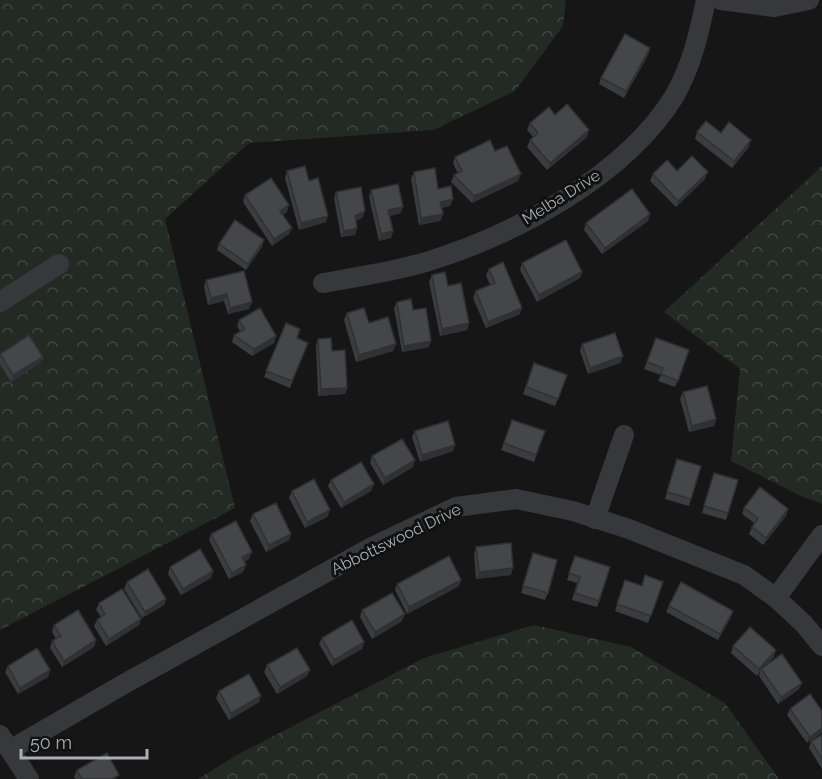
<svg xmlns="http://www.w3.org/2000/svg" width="822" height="779" font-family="Raleway,sans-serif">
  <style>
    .forest { fill: url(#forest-crowns) }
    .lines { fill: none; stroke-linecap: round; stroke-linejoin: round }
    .minor { stroke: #37383c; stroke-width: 20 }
    .wall { fill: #3b3c40 }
    .shaded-wall { fill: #303134 }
    .building { fill: #45464a; stroke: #303134; stroke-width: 1.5 }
    .labels { text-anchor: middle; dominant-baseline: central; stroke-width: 6; stroke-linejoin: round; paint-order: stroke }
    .street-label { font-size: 16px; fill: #aaaeb6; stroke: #111112 }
  </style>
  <defs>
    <pattern id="forest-crowns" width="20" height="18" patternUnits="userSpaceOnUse" patternTransform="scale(1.5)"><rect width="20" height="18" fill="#232a23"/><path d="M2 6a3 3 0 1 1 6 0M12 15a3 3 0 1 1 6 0" fill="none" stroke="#404641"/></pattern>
  </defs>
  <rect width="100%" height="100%" fill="#161617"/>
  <g class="forest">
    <path d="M0,0H566L563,26L515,91L433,130L249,143L165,219L235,508L0,630Z"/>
    <path d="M822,166V504L803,497L731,461L740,369L664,312Z"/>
    <path d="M534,625L631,647L725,703L779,779H198L235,756L424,658Z"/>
  </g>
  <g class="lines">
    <g class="minor">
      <path d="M721,0L774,7L809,0"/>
      <path d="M323,283C357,277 392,272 426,262C514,235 626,176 675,95C692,65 699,33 706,0"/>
      <path d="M0,302L59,264"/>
      <path d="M595,519L624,435"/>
      <path d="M776,598L822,535"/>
      <path d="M0,735L29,779"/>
      <path d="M10,750L124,684L372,547L456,507L516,499L573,511L629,529L744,575L776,598L804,624L822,646"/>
    </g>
  </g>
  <g class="wall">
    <path d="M650,48L648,55L624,98L599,84L601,78Z"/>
    <path d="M555,115L587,137L547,170L527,147L530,140L533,137L527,130L530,123Z"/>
    <path d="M697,132L721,133L749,147L732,168L695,139Z"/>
    <path d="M495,151L518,181L472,203L451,182L454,175L458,174L453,163L455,157Z"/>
    <path d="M287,171L309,181L326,222L299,230L285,178Z"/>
    <path d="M677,171L705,179L676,207L650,181L653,174Z"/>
    <path d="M414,172L453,199L450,206L441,208L443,214L440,221L419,225L411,179Z"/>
    <path d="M371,190L401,213L390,216L393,231L391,238L379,241L369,197Z"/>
    <path d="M336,192L363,217L356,221L357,228L355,235L341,237L334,198Z"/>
    <path d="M245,195L287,212L283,215L292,228L289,234L272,246L243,202Z"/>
    <path d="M648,221L602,254L584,230L586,223Z"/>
    <path d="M219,244L262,247L246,270L217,250Z"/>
    <path d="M522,263L582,272L580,278L537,302L520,270Z"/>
    <path d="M489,269L520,314L486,328L473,298L476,291L490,285L486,275Z"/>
    <path d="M432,275L448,286L469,323L467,330L440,336L429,282Z"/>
    <path d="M206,280L249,309L228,314L224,301L208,305L204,287Z"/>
    <path d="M397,302L413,310L429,347L402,352L394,308Z"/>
    <path d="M347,313L369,323L393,351L356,362L344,320Z"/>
    <path d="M239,320L276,336L274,343L252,356L232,342L234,335L240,331L237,326Z"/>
    <path d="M286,323L297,338L308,343L290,388L264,377Z"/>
    <path d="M656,338L689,350L675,387L658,381L661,375L644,369Z"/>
    <path d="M318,339L332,351L347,388L345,394L318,396L316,345Z"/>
    <path d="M582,344L623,356L620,363L588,374L580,351Z"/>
    <path d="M0,354L43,357L40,363L11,382L0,364Z"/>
    <path d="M534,363L567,375L555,406L523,394Z"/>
    <path d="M683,392L716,419L714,426L689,432L680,399Z"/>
    <path d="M512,420L545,431L534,462L501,450Z"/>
    <path d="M415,431L455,445L453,451L420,462L412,437Z"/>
    <path d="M372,456L413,467L383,485L370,463Z"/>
    <path d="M675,465L691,499L689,506L665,499Z"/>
    <path d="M712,479L728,513L726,520L702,513Z"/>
    <path d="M331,480L374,484L371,491L341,508L328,486Z"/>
    <path d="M292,491L330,510L327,517L305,528L289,498Z"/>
    <path d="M744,508L788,509L786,516L763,545L749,534L752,527L754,523L742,514Z"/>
    <path d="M253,514L291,534L289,540L266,552L250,521Z"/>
    <path d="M211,534L249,559L244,562L246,565L243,572L229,579L209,540Z"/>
    <path d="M476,547L511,575L476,579L474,554Z"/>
    <path d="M575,556L599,601L597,607L572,600L577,583L567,580Z"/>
    <path d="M531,560L548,593L545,600L521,593Z"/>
    <path d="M170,567L213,571L211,578L181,595L168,574Z"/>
    <path d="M461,580L459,586L407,614L395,590L397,584Z"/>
    <path d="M625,580L642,586L663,582L648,623L615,611Z"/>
    <path d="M127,582L166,599L164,605L142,618L124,589Z"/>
    <path d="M99,603L141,619L139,625L106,646L94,626L97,620L101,617L96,610Z"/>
    <path d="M669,606L733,611L731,617L718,640L666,612Z"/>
    <path d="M362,610L402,621L372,639L360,617Z"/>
    <path d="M54,625L96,640L94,647L62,667L50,648L52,641L56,639L52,632Z"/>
    <path d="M322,638L364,642L362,649L332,666L319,644Z"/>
    <path d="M733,646L774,657L765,666L799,689L778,704L759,676L760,672L757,676L731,653Z"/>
    <path d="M267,665L310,670L307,676L277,694L264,672Z"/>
    <path d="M8,666L50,670L48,677L18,694L5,672Z"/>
    <path d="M219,691L259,702L229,720L216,698Z"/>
    <path d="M790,709L822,711L807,743L787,715Z"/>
    <path d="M822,735V769L809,748L811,741Z"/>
    <path d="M77,770L118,779H76L74,777Z"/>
  </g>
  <g class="shaded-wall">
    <path d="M650,48L648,55L624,98L626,91Z"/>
    <path d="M589,130L587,137L547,170L550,163Z"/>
    <path d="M751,140L749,147L732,168L734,161Z"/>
    <path d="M708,172L705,179L676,207L678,201Z"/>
    <path d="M521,174L518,181L472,203L474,196Z"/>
    <path d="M453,199L450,206L438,208L440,202Z"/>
    <path d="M289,205L287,212L278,218L280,211Z"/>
    <path d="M403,207L401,213L386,217L388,210Z"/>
    <path d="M365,211L363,217L352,222L355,216Z"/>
    <path d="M443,214L440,221L419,225L421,218Z"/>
    <path d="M650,214L648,221L602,254L605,248Z"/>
    <path d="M328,216L326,222L299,230L301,223Z"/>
    <path d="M292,228L289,234L272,246L274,239Z"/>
    <path d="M357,228L355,235L341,237L344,231Z"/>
    <path d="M393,231L391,238L379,241L381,234Z"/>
    <path d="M264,240L262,247L246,270L248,264Z"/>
    <path d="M582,272L580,278L537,302L539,295Z"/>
    <path d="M227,294L224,301L208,305L211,298Z"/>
    <path d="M252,302L249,309L228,314L230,308Z"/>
    <path d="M522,308L520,314L486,328L488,322Z"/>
    <path d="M469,323L467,330L440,336L442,329Z"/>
    <path d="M276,336L274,343L252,356L254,349Z"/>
    <path d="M431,341L429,347L402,352L404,346Z"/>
    <path d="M396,344L393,351L356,362L359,355Z"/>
    <path d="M623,356L620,363L588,374L590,368Z"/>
    <path d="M43,357L40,363L11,382L13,375Z"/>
    <path d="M347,388L345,394L318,396L321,389Z"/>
    <path d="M716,419L714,426L689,432L692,426Z"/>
    <path d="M455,445L453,451L420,462L422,455Z"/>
    <path d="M415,460L413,467L383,485L385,478Z"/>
    <path d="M374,484L371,491L341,508L344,502Z"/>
    <path d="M788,509L786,516L763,545L766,538Z"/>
    <path d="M330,510L327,517L305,528L307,522Z"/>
    <path d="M291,534L289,540L266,552L269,545Z"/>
    <path d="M252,552L249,559L240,564L242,557Z"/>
    <path d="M246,565L243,572L229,579L232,573Z"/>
    <path d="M513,568L511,575L476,579L479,572Z"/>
    <path d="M213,571L211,578L181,595L183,589Z"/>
    <path d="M461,580L459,586L407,614L409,607Z"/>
    <path d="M166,599L164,605L142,618L145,612Z"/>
    <path d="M733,611L731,617L718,640L720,634Z"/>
    <path d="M405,614L402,621L372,639L375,632Z"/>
    <path d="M141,619L139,625L106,646L109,639Z"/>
    <path d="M96,640L94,647L62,667L64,661Z"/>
    <path d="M364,642L362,649L332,666L334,660Z"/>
    <path d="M776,650L774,657L762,670L761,669L757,676L759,669Z"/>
    <path d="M50,670L48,677L18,694L20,688Z"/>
    <path d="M310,670L307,676L277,694L280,687Z"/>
    <path d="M802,683L799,689L778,704L781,697Z"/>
    <path d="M261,696L259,702L229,720L231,713Z"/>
    <path d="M822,728V733L807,743L810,737Z"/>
  </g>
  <g class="building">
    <path d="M625,34L650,48L626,91L601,78Z"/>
    <path d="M567,104L589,130L550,163L530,140L538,133L530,123L549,107L555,115Z"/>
    <path d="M706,121L721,133L729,122L751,140L734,161L697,132Z"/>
    <path d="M490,140L495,151L507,146L521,174L474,196L454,175L462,171L455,157Z"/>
    <path d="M692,156L708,172L678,201L653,174L667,160L677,171Z"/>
    <path d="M305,166L309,181L318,178L328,216L301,223L287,171Z"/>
    <path d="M435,168L438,189L451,186L453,199L440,202L443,214L421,218L414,172Z"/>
    <path d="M271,178L289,205L280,211L292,228L274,239L245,195Z"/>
    <path d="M398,184L403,207L388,210L393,231L381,234L371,190Z"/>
    <path d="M361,187L365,211L355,216L357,228L344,231L336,192Z"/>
    <path d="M632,189L650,214L605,248L586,223Z"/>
    <path d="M235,220L264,240L248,264L219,244Z"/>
    <path d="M566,240L582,272L539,295L522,263Z"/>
    <path d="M503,262L522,308L488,322L476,291L495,283L489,269Z"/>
    <path d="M244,271L252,302L230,308L227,294L211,298L206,280Z"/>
    <path d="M445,272L448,286L461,283L469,323L442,329L432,275Z"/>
    <path d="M411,299L413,310L426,308L431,341L404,346L397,302Z"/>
    <path d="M260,308L276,336L254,349L234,335L245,329L239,320Z"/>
    <path d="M364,308L369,323L388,317L396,344L359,355L347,313Z"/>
    <path d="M286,323L300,329L297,338L308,343L292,381L266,371Z"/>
    <path d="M615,333L623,356L590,368L582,344Z"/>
    <path d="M29,335L43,357L13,375L0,354Z"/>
    <path d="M331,338L332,351L345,350L347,388L321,389L318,339Z"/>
    <path d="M656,338L689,350L678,381L661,374L663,368L647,362Z"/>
    <path d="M534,363L567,375L558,399L526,387Z"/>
    <path d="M707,386L716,419L692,426L683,392Z"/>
    <path d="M512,420L545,431L536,455L504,443Z"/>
    <path d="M448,421L455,445L422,455L415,431Z"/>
    <path d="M402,439L415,460L385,478L372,456Z"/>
    <path d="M677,459L701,466L691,499L667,492Z"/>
    <path d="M361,462L374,484L344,502L331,480Z"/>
    <path d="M714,473L738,480L728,513L704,506Z"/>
    <path d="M314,479L330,510L307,522L292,491Z"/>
    <path d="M760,487L788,509L766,538L752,527L758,518L744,508Z"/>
    <path d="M276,503L291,534L269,545L253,514Z"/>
    <path d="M236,521L252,552L242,557L246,565L232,573L211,534Z"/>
    <path d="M511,543L513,568L479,572L476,547Z"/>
    <path d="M200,549L213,571L183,589L170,567Z"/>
    <path d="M533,553L557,560L548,593L523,586Z"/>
    <path d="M449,556L461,580L409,607L397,584Z"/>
    <path d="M575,556L610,567L599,601L575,593L580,577L569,573Z"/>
    <path d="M148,569L166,599L145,612L127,582Z"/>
    <path d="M645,575L663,582L651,616L617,604L625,580L642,586Z"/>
    <path d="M681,582L733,611L720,634L669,606Z"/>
    <path d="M122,589L141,619L109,639L97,620L105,614L99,603Z"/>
    <path d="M392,593L405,614L375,632L362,610Z"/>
    <path d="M78,610L96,640L64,661L52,641L61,636L54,625Z"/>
    <path d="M352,620L364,642L334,660L322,638Z"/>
    <path d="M750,627L776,650L759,669L733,646Z"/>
    <path d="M37,648L50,670L20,688L8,666Z"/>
    <path d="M297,648L310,670L280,687L267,665Z"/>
    <path d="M782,654L802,683L781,697L761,669Z"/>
    <path d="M249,674L261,696L231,713L219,691Z"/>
    <path d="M810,694L822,711V728L810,737L790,709Z"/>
    <path d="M822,735V759L811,741Z"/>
    <path d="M107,753L119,775L112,779H82L77,770Z"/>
  </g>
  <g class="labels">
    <g class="street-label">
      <text transform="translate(561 197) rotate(-32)">Melba Drive</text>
      <text transform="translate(396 539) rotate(-26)">Abbottswood Drive</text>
    </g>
  </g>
  <path d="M21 749v9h126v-9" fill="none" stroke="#aaaeb6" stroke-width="3"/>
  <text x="30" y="749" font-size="18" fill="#aaaeb6" stroke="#111112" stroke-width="4.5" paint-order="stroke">50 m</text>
</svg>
